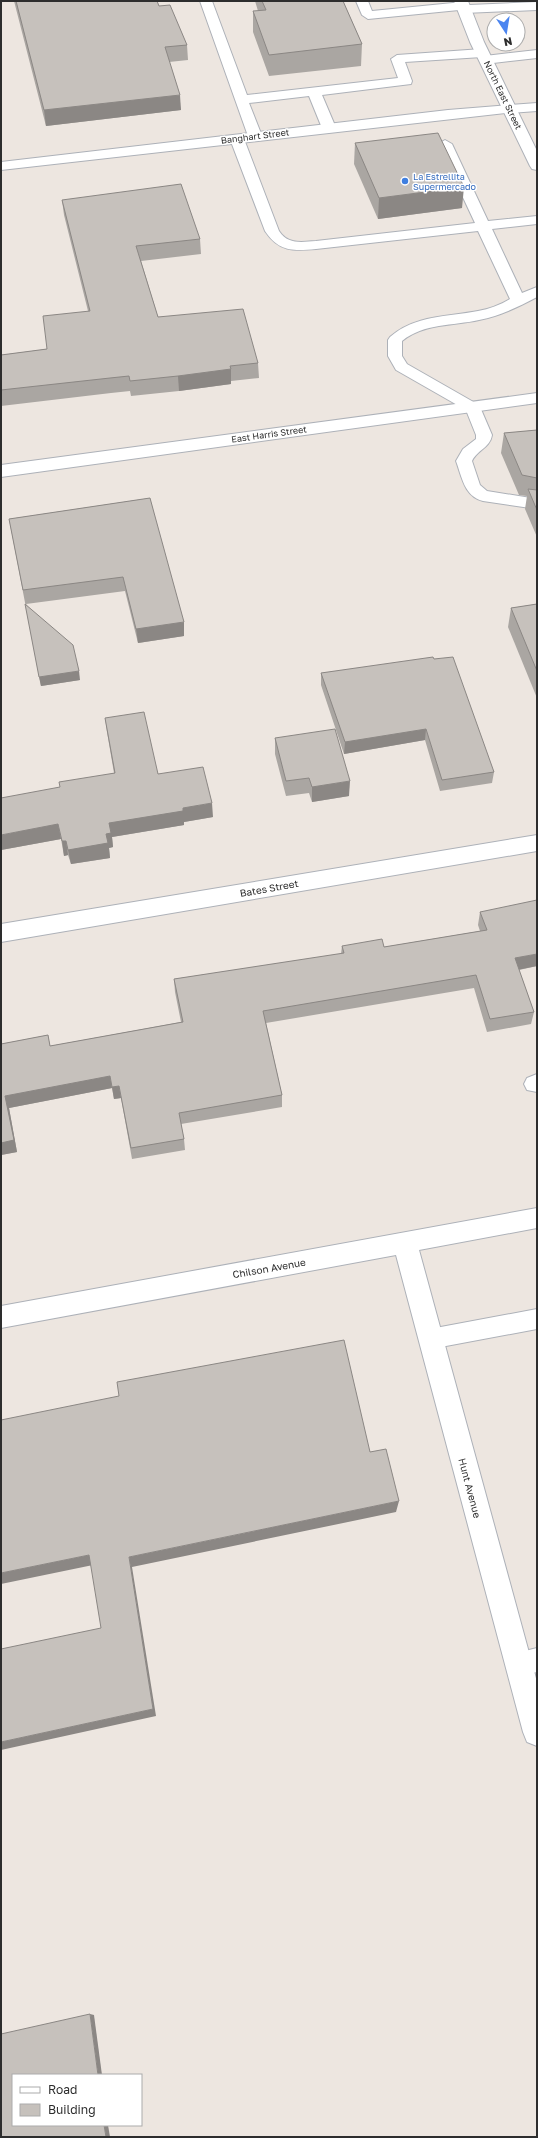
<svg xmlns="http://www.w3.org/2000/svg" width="538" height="2138" font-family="'Golos Text',sans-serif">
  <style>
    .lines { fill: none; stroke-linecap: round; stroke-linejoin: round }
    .lane-casing { stroke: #adb1b8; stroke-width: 2 }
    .street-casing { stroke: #adb1b8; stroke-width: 2 }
    .secondary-casing { stroke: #adb1b8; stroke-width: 2 }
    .lane { fill: #fff; fill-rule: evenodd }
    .street { fill: #fff; fill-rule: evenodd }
    .secondary { fill: #fff; fill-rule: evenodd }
    .wall { fill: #aaa6a2 }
    .shaded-wall { fill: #8b8784 }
    .building { fill: #c6c1bc; stroke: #8b8784 }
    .shop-dot { fill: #3f7fe0; stroke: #fff; stroke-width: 1.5 }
    .labels { text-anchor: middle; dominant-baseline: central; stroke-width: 3; stroke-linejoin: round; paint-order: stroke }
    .far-street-label { font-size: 9px; fill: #2d2d2d; stroke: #fff }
    .far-shop-label { font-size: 9px; fill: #366cbe; stroke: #fff; text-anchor: start }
    .street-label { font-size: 10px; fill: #2d2d2d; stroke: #fff }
  </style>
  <rect width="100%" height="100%" fill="#ede6e0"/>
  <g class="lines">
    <g class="lane-casing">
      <g id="lane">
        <path d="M200,1H212L247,95L398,78L391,59L397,55L482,49L488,53L482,57L405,62L412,81L411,84L322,95L336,128L329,132L322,128L309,96L249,103L262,136L255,140L248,136Z"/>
        <path d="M356,1H368L372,11L463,2L469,5L537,2V10L464,13L459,10L368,19L362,15Z"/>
        <path d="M537,50V58L485,64L479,60L485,56Z"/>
        <path d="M537,103V111L510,113L504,109L510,105Z"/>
        <path d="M237,135L244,139L279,231C288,245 302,242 316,241L475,223L438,144L445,140L452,144L488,221L537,216V224L492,229L522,293L537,287V297C518,307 500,316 479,320C453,326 424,323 402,341V356L407,364L477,404L480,407L492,435C490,448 477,450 472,461L480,485L487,491L537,499V509L483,501C464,496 462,477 456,461L463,449L476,439V435L466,410L396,370L388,356V340L390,337C415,315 447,317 478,311C489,309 500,305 510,299L478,231L316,249C293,251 279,252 265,231L230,139Z"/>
        <path d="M537,1074V1092L527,1090L524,1084L527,1078Z"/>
        <path d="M537,1309V1329L430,1349L422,1346L419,1339L422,1332L430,1329Z"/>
        <path d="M537,1648V1672L518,1676L509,1673L506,1664L509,1655Z"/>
      </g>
    </g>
    <g class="street-casing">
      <g id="street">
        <path d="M510,105L515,106L517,109L515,112L1,170V162L448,110Z"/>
        <path d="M537,393V403L1,477V465Z"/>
        <path d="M537,835V851L1,942V924Z"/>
        <path d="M537,1208V1228L419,1250L537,1682V1746L527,1742L523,1732L396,1255L1,1328V1306Z"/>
      </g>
    </g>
    <g class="secondary-casing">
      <path id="secondary" d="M454,1H468L484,42L537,151V170L532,169L530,166L470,42Z"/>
    </g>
    <use href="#lane" class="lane"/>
    <use href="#street" class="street"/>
    <use href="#secondary" class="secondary"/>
  </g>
  <g class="wall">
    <path d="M14,1H157L159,6L187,45L188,60L169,62L181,110L46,126Z"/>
    <path d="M255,1H343L362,44L361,66L269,76L253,32V11H258Z"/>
    <path d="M355,143L462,208L378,219L354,164Z"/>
    <path d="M62,200L200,239L201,254L141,261L158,317L258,363L259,378L231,381V384L179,391L131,396L130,391L111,393L1,406V355L47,349L88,311L64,215Z"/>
    <path d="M537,430V537L525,509L527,496L519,495L501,453L504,433Z"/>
    <path d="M150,498L184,636L138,643L125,591L26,604L80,680L41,686L9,519Z"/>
    <path d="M537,604V698L508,627L511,608Z"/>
    <path d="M434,659L494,772L492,783L440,791L425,740L344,754L321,685V673Z"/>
    <path d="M105,718L158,774L213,817L184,822V825L112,837L113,847L109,848L110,858L71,864L68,855L64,856L61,839L1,850L60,787L114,773L107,732Z"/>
    <path d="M275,738L349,796L312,802L309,793L286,796L275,754Z"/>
    <path d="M480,912L537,966L519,970L534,1012L531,1024L487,1032L474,988L266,1023L282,1095V1107L181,1124L184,1139L185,1150L132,1159L121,1098L114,1099L112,1088L9,1108L17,1152L1,1155V1044L48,1035L50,1046L181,1022L175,992L174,979L341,954L342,946L384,947L480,931L478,925Z"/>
  </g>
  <g class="shaded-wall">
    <path d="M180,95L181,110L46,126L44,110Z"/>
    <path d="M464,187L462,208L378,219L379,198Z"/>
    <path d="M231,369V384L179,391L178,376Z"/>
    <path d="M184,622V636L138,643L136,629Z"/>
    <path d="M79,671L80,680L41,686L39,677Z"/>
    <path d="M426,729L425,740L344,754L345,742Z"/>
    <path d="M350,781L349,796L312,802V787Z"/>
    <path d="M212,803L213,817L184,822V825L112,837L113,847L109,848L110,858L71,864L68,850L109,823L183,808Z"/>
    <path d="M58,824L61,839L1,850V835Z"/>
    <path d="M62,841H66L68,855L64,856Z"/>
    <path d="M537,954V966L512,971L515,958Z"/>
    <path d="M110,1076L112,1088L9,1108L17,1152L1,1155V1143L5,1096Z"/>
    <path d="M119,1086L121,1098L114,1099L112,1087Z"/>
    <path d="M399,1501L396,1512L132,1567L156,1716L1,1750V1742L153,1709L129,1557Z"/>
    <path d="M89,1555L93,1565L1,1584V1573Z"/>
    <path d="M90,2014L94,2015L102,2075H98Z"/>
    <path d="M104,2125H108L110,2137H106Z"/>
  </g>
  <g class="building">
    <path d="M16,1H157L159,6L170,5L187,45L165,47L180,95L44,110Z"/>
    <path d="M262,1H343L362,44L269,55L253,11L266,10Z"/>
    <path d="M438,133L464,187L379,198L355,143Z"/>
    <path d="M181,184L200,239L136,246L158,317L243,309L258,363L230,366L231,369L178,376L130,381L129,376L110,378L1,390V355L47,349L43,316L90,311L62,200Z"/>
    <path d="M537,430V478L522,475L504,433Z"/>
    <path d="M528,489L537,490V510Z"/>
    <path d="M150,498L184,622L136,629L123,577L23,590L9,519Z"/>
    <path d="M25,604L73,645L79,671L39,677Z"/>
    <path d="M537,604V671L511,608Z"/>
    <path d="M433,657L434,659L453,657L494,772L442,780L426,729L345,742L321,673Z"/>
    <path d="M144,712L158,774L203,767L212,803L183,808V811L109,823L111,833L106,834L108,843L68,850L66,841H62L58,824L1,835V798L60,787L59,782L115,773L105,718Z"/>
    <path d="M335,729L350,781L312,787L309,778L286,781L275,738Z"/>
    <path d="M537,900V954L515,958L534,1012L490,1019L476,975L263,1011L282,1095L179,1113L184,1139L131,1148L119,1086L112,1087L110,1076L5,1096L14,1140L1,1143V1044L48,1035L50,1046L183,1022L174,979L344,953L342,946L382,939L384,947L487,930L480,912Z"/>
    <path d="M344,1340L370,1452L386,1449L399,1501L129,1557L153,1709L1,1742V1649L101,1628L89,1555L1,1573V1420L119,1396L117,1382Z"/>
    <path d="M90,2014L98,2075H13V2125H104L106,2137H1V2034Z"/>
  </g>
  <circle class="shop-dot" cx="405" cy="181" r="4"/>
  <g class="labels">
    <g class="far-street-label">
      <text transform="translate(503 95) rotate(64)">North East Street</text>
      <text transform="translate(255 136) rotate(-7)">Banghart Street</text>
      <text transform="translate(269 434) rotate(-8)">East Harris Street</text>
    </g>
    <g class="far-shop-label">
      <text x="413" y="176">La Estrellita<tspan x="413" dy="10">Supermercado</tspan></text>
    </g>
    <g class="street-label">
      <text transform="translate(269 888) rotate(-10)">Bates Street</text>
      <text transform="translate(269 1268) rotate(-10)">Chilson Avenue</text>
      <text transform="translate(470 1488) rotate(75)">Hunt Avenue</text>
    </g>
  </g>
  <rect width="538" height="2138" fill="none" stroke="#2d2d2d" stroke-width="4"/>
  <rect x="12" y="2074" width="130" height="52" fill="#ffffff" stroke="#ababab"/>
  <rect x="20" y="2087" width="20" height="6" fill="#ffffff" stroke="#ababab"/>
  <text x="48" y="2094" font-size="12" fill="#2d2d2d">Road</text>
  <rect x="20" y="2104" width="20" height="12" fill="#c6c1bc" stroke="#ababab"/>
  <text x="48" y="2114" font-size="12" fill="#2d2d2d">Building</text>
  <g transform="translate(506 32) rotate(168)"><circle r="19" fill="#ffffff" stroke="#ababab"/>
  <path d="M0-3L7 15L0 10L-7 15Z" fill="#4b85f0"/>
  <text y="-6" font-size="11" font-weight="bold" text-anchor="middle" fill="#2d2d2d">N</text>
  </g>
</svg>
